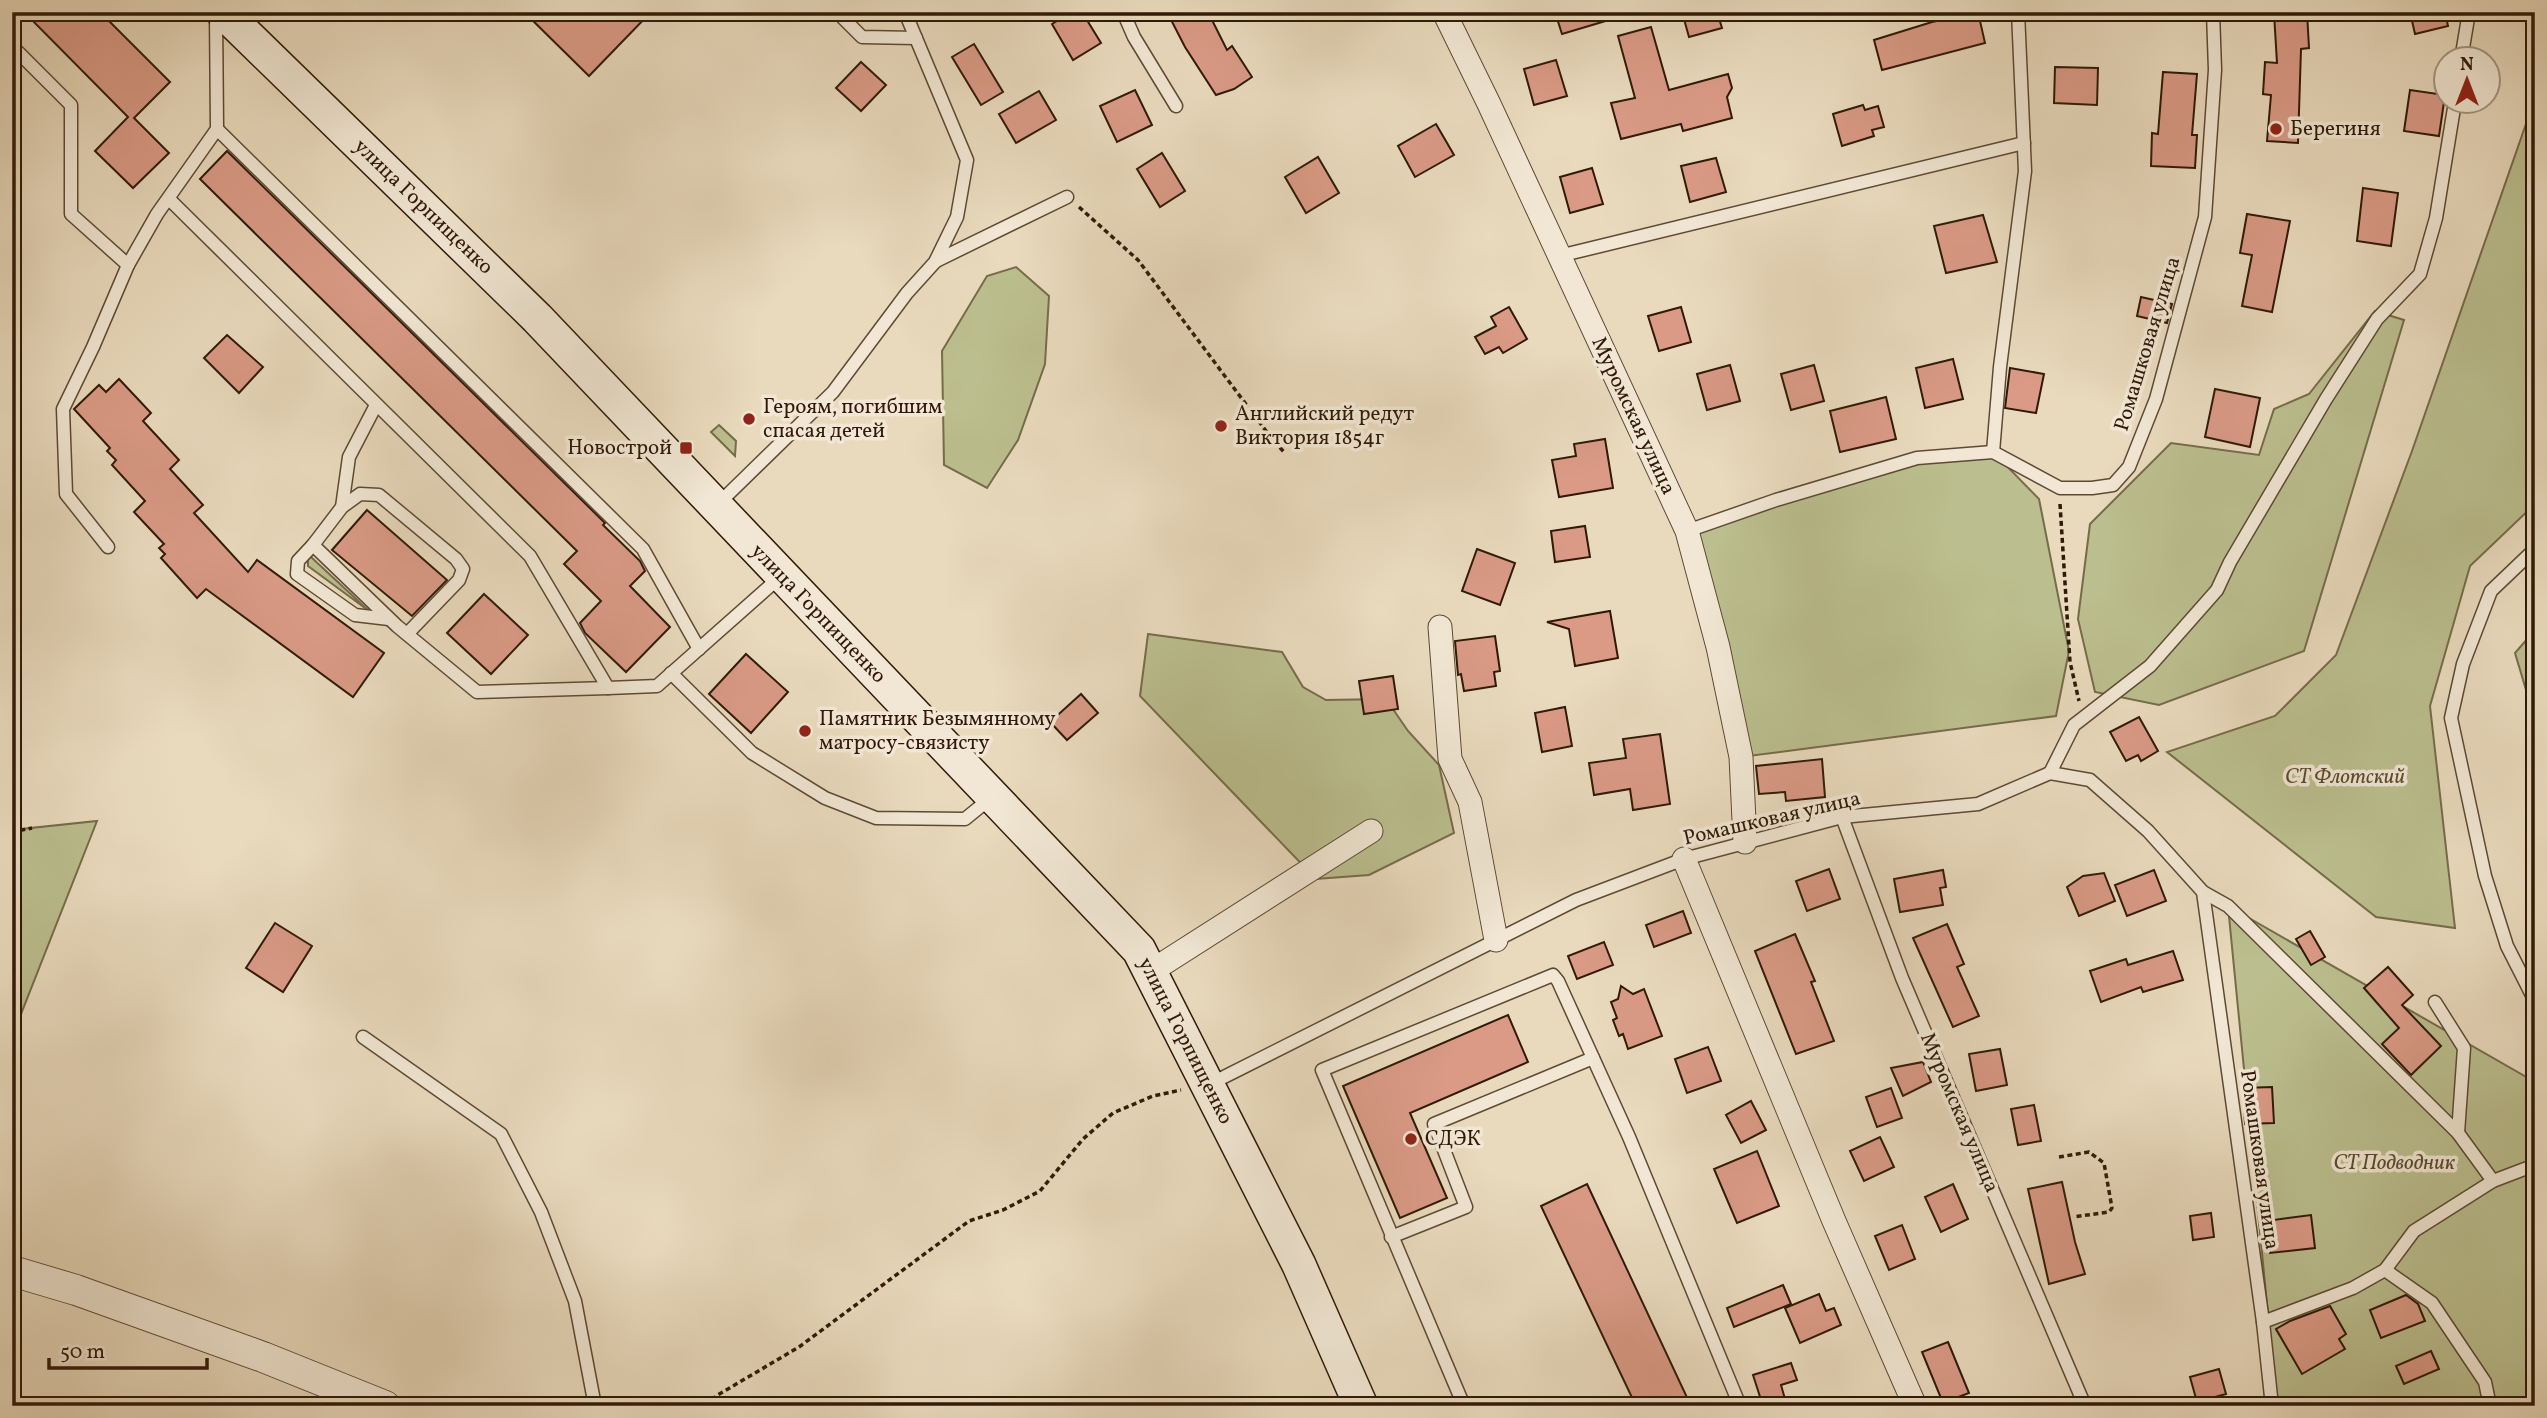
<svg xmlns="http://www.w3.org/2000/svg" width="2547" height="1418" font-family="Vollkorn,serif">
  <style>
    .green { fill: #bbbe8e; stroke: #766c4a; stroke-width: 2 }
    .building { fill: #da9a86; stroke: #301a07; stroke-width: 2 }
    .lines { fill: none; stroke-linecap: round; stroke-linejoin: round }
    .service-casing { stroke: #5e4a34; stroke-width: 15 }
    .minor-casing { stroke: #5e4a34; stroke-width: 25 }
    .tertiary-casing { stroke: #5e4a34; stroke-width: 32 }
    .secondary-casing { stroke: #301a07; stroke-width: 36 }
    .path { stroke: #301a07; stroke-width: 3.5; stroke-dasharray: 5 3.5; stroke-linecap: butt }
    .service { stroke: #f1e7d4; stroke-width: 12 }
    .minor { stroke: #f1e7d4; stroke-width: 23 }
    .tertiary { stroke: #f1e7d4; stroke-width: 30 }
    .secondary { stroke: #f1e7d4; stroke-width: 33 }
    .poi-dot { fill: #8f2418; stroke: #f1e7d4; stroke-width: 2.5 }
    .labels { text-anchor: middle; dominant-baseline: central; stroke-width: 7; stroke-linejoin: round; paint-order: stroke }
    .poi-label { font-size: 21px; fill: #301a07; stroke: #f1e7d4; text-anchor: start }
    .street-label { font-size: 21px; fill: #301a07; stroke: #f1e7d4 }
    .park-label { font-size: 21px; font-style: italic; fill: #5a4b30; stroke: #f1e7d4 }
  </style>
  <rect width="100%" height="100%" fill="#e9dabd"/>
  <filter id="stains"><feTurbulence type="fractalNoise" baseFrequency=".00286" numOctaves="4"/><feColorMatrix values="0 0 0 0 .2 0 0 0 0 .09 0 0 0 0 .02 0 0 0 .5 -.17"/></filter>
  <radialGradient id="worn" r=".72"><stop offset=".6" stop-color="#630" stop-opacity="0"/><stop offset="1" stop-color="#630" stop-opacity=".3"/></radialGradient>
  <g class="green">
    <path d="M2535,98V504L2470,566L2430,706L2455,928L2376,917L2167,752L2275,716L2336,655L2412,451Z"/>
    <path d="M1016,267L1049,296L1045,364L1018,440L987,488L944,465L942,351L987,276Z"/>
    <path d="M2375,311L2404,320L2304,651L2159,705L2095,692L2078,619L2090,524L2171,443L2259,455L2274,409L2309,394Z"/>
    <path d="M719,425L736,441L735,456L711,432Z"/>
    <path d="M1993,452L2039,499L2069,651L2056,716L1741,757L1687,531L1917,458Z"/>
    <path d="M308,557H311L369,611L308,566Z"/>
    <path d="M2535,630V720L2515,653Z"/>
    <path d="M1148,634L1282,652L1303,687L1326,700L1386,699L1408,731L1439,765L1454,833L1369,875L1316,879L1140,696Z"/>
    <path d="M97,821L12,1037V830Z"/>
    <path d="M2228,906L2535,1082V1406H2277Z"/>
  </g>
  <g class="building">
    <path d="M24,12H100L170,82L134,118L169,153L133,188L95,151L128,117Z"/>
    <path d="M524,12H651L589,76Z"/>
    <path d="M1072,12H1082L1101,43L1073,60L1052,24Z"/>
    <path d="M1167,12H1208L1227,50L1232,46L1252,77L1234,89L1216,95L1185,47Z"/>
    <path d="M1555,12H1618L1619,17L1562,34Z"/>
    <path d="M1682,12H1717L1722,28L1689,37Z"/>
    <path d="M1978,12L1985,43L1882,70L1874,40L1932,22Z"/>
    <path d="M2307,12L2309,48L2301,49L2298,143L2267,141L2271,95L2263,94L2265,62L2277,63L2274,13Z"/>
    <path d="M2410,12H2445L2448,26L2415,34Z"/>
    <path d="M1651,27L1669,90L1728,74L1732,88L1727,97L1732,118L1683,131L1681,124L1621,139L1611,103L1635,98L1618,36Z"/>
    <path d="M974,44L1003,92L981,105L952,57Z"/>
    <path d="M1556,60L1567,96L1534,105L1524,69Z"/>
    <path d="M861,62L886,85L861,111L836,88Z"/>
    <path d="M2055,67L2098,68L2097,105L2054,103Z"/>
    <path d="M2163,72L2197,74L2192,135H2197L2195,168L2151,166L2152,133L2158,134Z"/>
    <path d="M1135,90L1152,125L1117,142L1100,106Z"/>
    <path d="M2410,90L2445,95L2439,136L2404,131Z"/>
    <path d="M1039,91L1056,120L1016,143L999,114Z"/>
    <path d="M1863,105L1865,110L1878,106L1884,127L1872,130L1874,136L1842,146L1833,114Z"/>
    <path d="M1436,124L1454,155L1415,177L1398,146Z"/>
    <path d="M227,151L605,523L603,525L640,561L645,571L630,586L670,627L626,672L585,633L580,623L601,601L564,564L577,551L200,179Z"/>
    <path d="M1162,153L1185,191L1160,207L1137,169Z"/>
    <path d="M1318,157L1339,193L1306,213L1285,177Z"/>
    <path d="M1716,158L1726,192L1690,202L1681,166Z"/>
    <path d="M1592,168L1603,204L1570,213L1560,177Z"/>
    <path d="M2363,188L2398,193L2391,246L2357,241Z"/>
    <path d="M2247,214L2290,221L2272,312L2242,306L2252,255L2240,253Z"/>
    <path d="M1983,215L1997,262L1946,273L1934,226Z"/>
    <path d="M2141,297L2172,304L2167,323L2137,316Z"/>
    <path d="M1509,307L1527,339L1503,353L1499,347L1485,354L1475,337L1496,326L1491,317Z"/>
    <path d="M1681,307L1691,342L1659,351L1648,316Z"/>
    <path d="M227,335L263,367L239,393L204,358Z"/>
    <path d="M1953,359L1963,399L1925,408L1916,368Z"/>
    <path d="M1730,365L1740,401L1707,410L1697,374Z"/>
    <path d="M1814,365L1824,401L1791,410L1781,374Z"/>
    <path d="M2010,368L2044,374L2036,413L2005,408Z"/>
    <path d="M119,379L151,413L143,421L179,460L170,469L203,505L194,513L248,572L257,560L384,653L353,697L206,589L197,598L161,558L165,554L159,548L164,544L134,512L145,501L112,465L116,460L107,451L110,448L74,409L99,385L106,392Z"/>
    <path d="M2215,389L2260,398L2250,447L2205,437Z"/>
    <path d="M1886,397L1896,439L1840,452L1830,411Z"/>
    <path d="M1605,439L1613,488L1559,497L1552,460L1576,456L1574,444Z"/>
    <path d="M367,510L447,580L412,616L332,550Z"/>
    <path d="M1585,526L1590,557L1555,562L1551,531Z"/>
    <path d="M1477,549L1515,563L1500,605L1462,591Z"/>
    <path d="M484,594L528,635L491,674L447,633Z"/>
    <path d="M1610,611L1618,658L1575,666L1569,629L1547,622Z"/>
    <path d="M1495,636L1500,671L1494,672L1496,686L1464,691L1461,674L1458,675L1455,641Z"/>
    <path d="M746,654L788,692L751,733L709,694Z"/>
    <path d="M1393,676L1398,709L1364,714L1359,681Z"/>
    <path d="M1081,694L1098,713L1067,740L1050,722Z"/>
    <path d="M1565,707L1572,746L1542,752L1535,713Z"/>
    <path d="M2139,717L2158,751L2141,761L2138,755L2126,761L2110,732Z"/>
    <path d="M1660,734L1670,804L1633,810L1630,789L1594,795L1589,763L1626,758L1623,739Z"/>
    <path d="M1822,759L1825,797L1786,801L1785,792L1759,794L1756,766Z"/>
    <path d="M1829,869L1840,899L1807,911L1796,881Z"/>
    <path d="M1943,870L1946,887L1940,888L1943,905L1900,912L1894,879Z"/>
    <path d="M2154,870L2166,901L2127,916L2115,885Z"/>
    <path d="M2104,873L2115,901L2079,916L2067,887L2083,876Z"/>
    <path d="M1683,911L1691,933L1654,947L1646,925Z"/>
    <path d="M275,923L312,946L283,992L246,968Z"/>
    <path d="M1947,924L1964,964L1957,967L1979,1016L1953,1027L1913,938Z"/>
    <path d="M2310,931L2325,957L2311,965L2296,939Z"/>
    <path d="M1795,934L1815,981L1811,982L1834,1041L1796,1054L1755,951Z"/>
    <path d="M1604,942L1613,965L1577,979L1568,956Z"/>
    <path d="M2173,951L2183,980L2143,992L2141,987L2101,1002L2090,971L2126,959L2128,965Z"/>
    <path d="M2388,967L2413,995L2402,1005L2441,1046L2411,1075L2382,1044L2399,1028L2364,988Z"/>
    <path d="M1621,986L1633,994L1644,989L1662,1036L1628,1049L1623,1034L1619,1036L1613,1020L1617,1018L1611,1002L1618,999Z"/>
    <path d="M1508,1015L1528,1062L1410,1113L1447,1198L1400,1218L1343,1086Z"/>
    <path d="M1708,1047L1721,1081L1687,1093L1675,1059Z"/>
    <path d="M2000,1049L2007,1085L1976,1091L1969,1054Z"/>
    <path d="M1923,1062L1931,1082L1903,1096L1891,1068Z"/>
    <path d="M2272,1087L2274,1123L2245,1124L2243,1088Z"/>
    <path d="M1891,1088L1902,1118L1877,1127L1866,1097Z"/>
    <path d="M1751,1101L1766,1130L1741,1143L1726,1115Z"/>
    <path d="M2034,1105L2041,1141L2018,1145L2011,1109Z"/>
    <path d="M1880,1137L1894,1167L1864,1181L1850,1151Z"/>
    <path d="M1757,1151L1779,1206L1737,1223L1714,1169Z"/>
    <path d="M2062,1182L2075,1242L2085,1274L2049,1284L2028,1189Z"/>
    <path d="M1587,1184L1691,1406H1636L1541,1206Z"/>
    <path d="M1953,1184L1968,1219L1941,1232L1925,1197Z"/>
    <path d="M2211,1213L2214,1237L2193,1240L2190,1216Z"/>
    <path d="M2311,1215L2315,1248L2270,1253L2266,1221Z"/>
    <path d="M1902,1225L1915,1259L1889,1270L1875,1236Z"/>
    <path d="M1783,1285L1791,1304L1734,1327L1727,1308Z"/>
    <path d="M1819,1294L1826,1311L1834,1308L1841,1325L1800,1343L1785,1308Z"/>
    <path d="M2406,1295L2418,1304L2425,1321L2381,1338L2370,1310Z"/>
    <path d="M2330,1306L2346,1334L2339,1339L2345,1349L2302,1374L2276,1329L2290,1321Z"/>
    <path d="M1948,1342L1969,1393L1943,1403L1922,1352Z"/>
    <path d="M2431,1351L2439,1369L2404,1384L2396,1366Z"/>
    <path d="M1791,1363L1797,1380L1781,1385L1787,1406H1763L1753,1375Z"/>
    <path d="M2219,1369L2226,1394L2197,1402L2190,1377Z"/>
  </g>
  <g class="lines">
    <g class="service-casing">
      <g id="service">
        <path d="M837,12L862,37L916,38"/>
        <path d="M1123,12L1134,37L1176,106"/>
        <path d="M12,46L71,105V214L128,265"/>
        <path d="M2461,60L2469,12"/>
        <path d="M217,129L643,549L699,649"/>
        <path d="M169,199L530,556L608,688L657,686L780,577"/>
        <path d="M1559,256L2024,143"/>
        <path d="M936,261L1067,197"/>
        <path d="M376,405L349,457L342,507L313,545L397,626L477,692L608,688"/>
        <path d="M1993,452L2000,367L2025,171L2018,12"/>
        <path d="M716,506L833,392L907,293L935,262L957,217L967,160L905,12"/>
        <path d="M342,507L360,494L379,495L456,559L463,569L459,580L407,634"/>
        <path d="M1687,531L1776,500L1917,458L1993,452L2060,488H2092L2113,485L2129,467L2156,399L2205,217L2215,70L2213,12"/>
        <path d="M313,545L298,561L297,574L355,615L389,619"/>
        <path d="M108,547L66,494L63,409L93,347L128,265L157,214L217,129L216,13"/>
        <path d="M2535,549L2491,591L2463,664L2451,718L2485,876L2507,946L2535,1001"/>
        <path d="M671,673L752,753L825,798L876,818L965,819L992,797"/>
        <path d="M2050,773L2074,725L2150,666L2217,590L2230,562L2326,399L2377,319L2420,274L2436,218L2455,102"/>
        <path d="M1842,817L1902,978L2085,1406"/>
        <path d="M2203,892L2228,906L2458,1133L2493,1181"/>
        <path d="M2435,1002L2464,1048L2458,1133"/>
        <path d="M363,1037L501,1134L541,1212L575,1301L595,1406"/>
        <path d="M1208,1085L1576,900L1684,859L1842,817L1978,804L2050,773L2090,780L2148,831L2203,892L2263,1322L2272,1406"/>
        <path d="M1391,1237L1466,1207L1434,1124L1593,1058"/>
        <path d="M2385,1270L2432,1303L2485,1382L2490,1406"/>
        <path d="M2263,1322L2353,1288L2385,1270L2414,1231L2493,1181L2535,1165"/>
        <path d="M1464,1406L1322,1070L1553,975L1558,981L1629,1137L1740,1406"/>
      </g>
    </g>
    <g class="minor-casing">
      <g id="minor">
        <path d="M1444,12L1489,104L1687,531L1718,647L1741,757L1745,842"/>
        <path d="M1440,627L1450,759L1470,802L1496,940"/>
        <path d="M1684,859L1834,1221L1915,1406"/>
        <path d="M1150,972L1371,831"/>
      </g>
    </g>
    <g class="tertiary-casing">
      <path id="tertiary" d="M12,1271L76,1290L263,1357L385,1406"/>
    </g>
    <g class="secondary-casing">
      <path id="secondary" d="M223,12L537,318L1139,950L1299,1265L1361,1406"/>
    </g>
    <g class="path">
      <path d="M1079,207L1138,260L1272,439L1284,452"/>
      <path d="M2060,504L2070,662L2079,701"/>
      <path d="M12,832L32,828"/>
      <path d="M2059,1157L2089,1152L2104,1163L2112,1208L2109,1212L2073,1217"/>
      <path d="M706,1406L716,1396L799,1347L969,1221L1003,1210L1040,1191L1083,1139L1113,1113L1153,1096L1181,1090"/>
    </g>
    <use href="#service" class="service"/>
    <use href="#minor" class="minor"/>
    <use href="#tertiary" class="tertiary"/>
    <use href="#secondary" class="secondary"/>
  </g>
  <g class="poi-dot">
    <circle cx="2276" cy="129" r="7"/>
    <circle cx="749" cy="419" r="7"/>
    <circle cx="1221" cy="426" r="7"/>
    <rect x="679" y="441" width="14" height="14" rx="3.5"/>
    <circle cx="805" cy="731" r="7"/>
    <circle cx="1411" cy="1139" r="7"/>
  </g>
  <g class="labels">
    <g class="poi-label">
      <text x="2290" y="129">Берегиня</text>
      <text x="763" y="407">Героям, погибшим<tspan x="763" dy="24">спасая детей</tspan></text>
      <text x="1235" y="414">Английский редут<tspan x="1235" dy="24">Виктория 1854г</tspan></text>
      <text x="672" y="448" text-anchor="end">Новострой</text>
      <text x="819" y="719">Памятник Безымянному<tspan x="819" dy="24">матросу-связисту</tspan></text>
      <text x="1425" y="1139">СДЭК</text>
    </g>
    <g class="street-label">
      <text transform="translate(423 207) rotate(44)">улица Горпищенко</text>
      <text transform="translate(2148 344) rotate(-73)">Ромашковая улица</text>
      <text transform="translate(1633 416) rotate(65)">Муромская улица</text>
      <text transform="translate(818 614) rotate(46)">улица Горпищенко</text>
      <text transform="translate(1772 819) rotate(-13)">Ромашковая улица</text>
      <text transform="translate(1185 1041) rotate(63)">улица Горпищенко</text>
      <text transform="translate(1959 1113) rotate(67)">Муромская улица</text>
      <text transform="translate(2259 1160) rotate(82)">Ромашковая улица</text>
    </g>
    <g class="park-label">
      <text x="2345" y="777">СТ Флотский</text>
      <text x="2394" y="1163">СТ Подводник</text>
    </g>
  </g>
  <rect width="2547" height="1418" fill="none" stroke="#e9dabd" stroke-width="42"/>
  <rect x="14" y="14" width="2519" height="1390" fill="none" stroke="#301a07" stroke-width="3.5"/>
  <rect x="21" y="21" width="2505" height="1376" fill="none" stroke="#301a07" stroke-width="2"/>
  <g transform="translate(2467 80)"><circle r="33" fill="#f1e7d4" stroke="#a49582" stroke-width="2"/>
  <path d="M0-5L12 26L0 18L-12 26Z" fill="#8f2418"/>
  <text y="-10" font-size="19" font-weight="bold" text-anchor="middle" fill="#301a07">N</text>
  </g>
  <path d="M49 1358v10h158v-10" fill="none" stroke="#301a07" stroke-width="3.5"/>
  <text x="60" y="1358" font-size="21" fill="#301a07" stroke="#f1e7d4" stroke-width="5" paint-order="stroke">50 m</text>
  <rect width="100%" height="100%" filter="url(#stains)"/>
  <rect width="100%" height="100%" fill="url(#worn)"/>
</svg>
